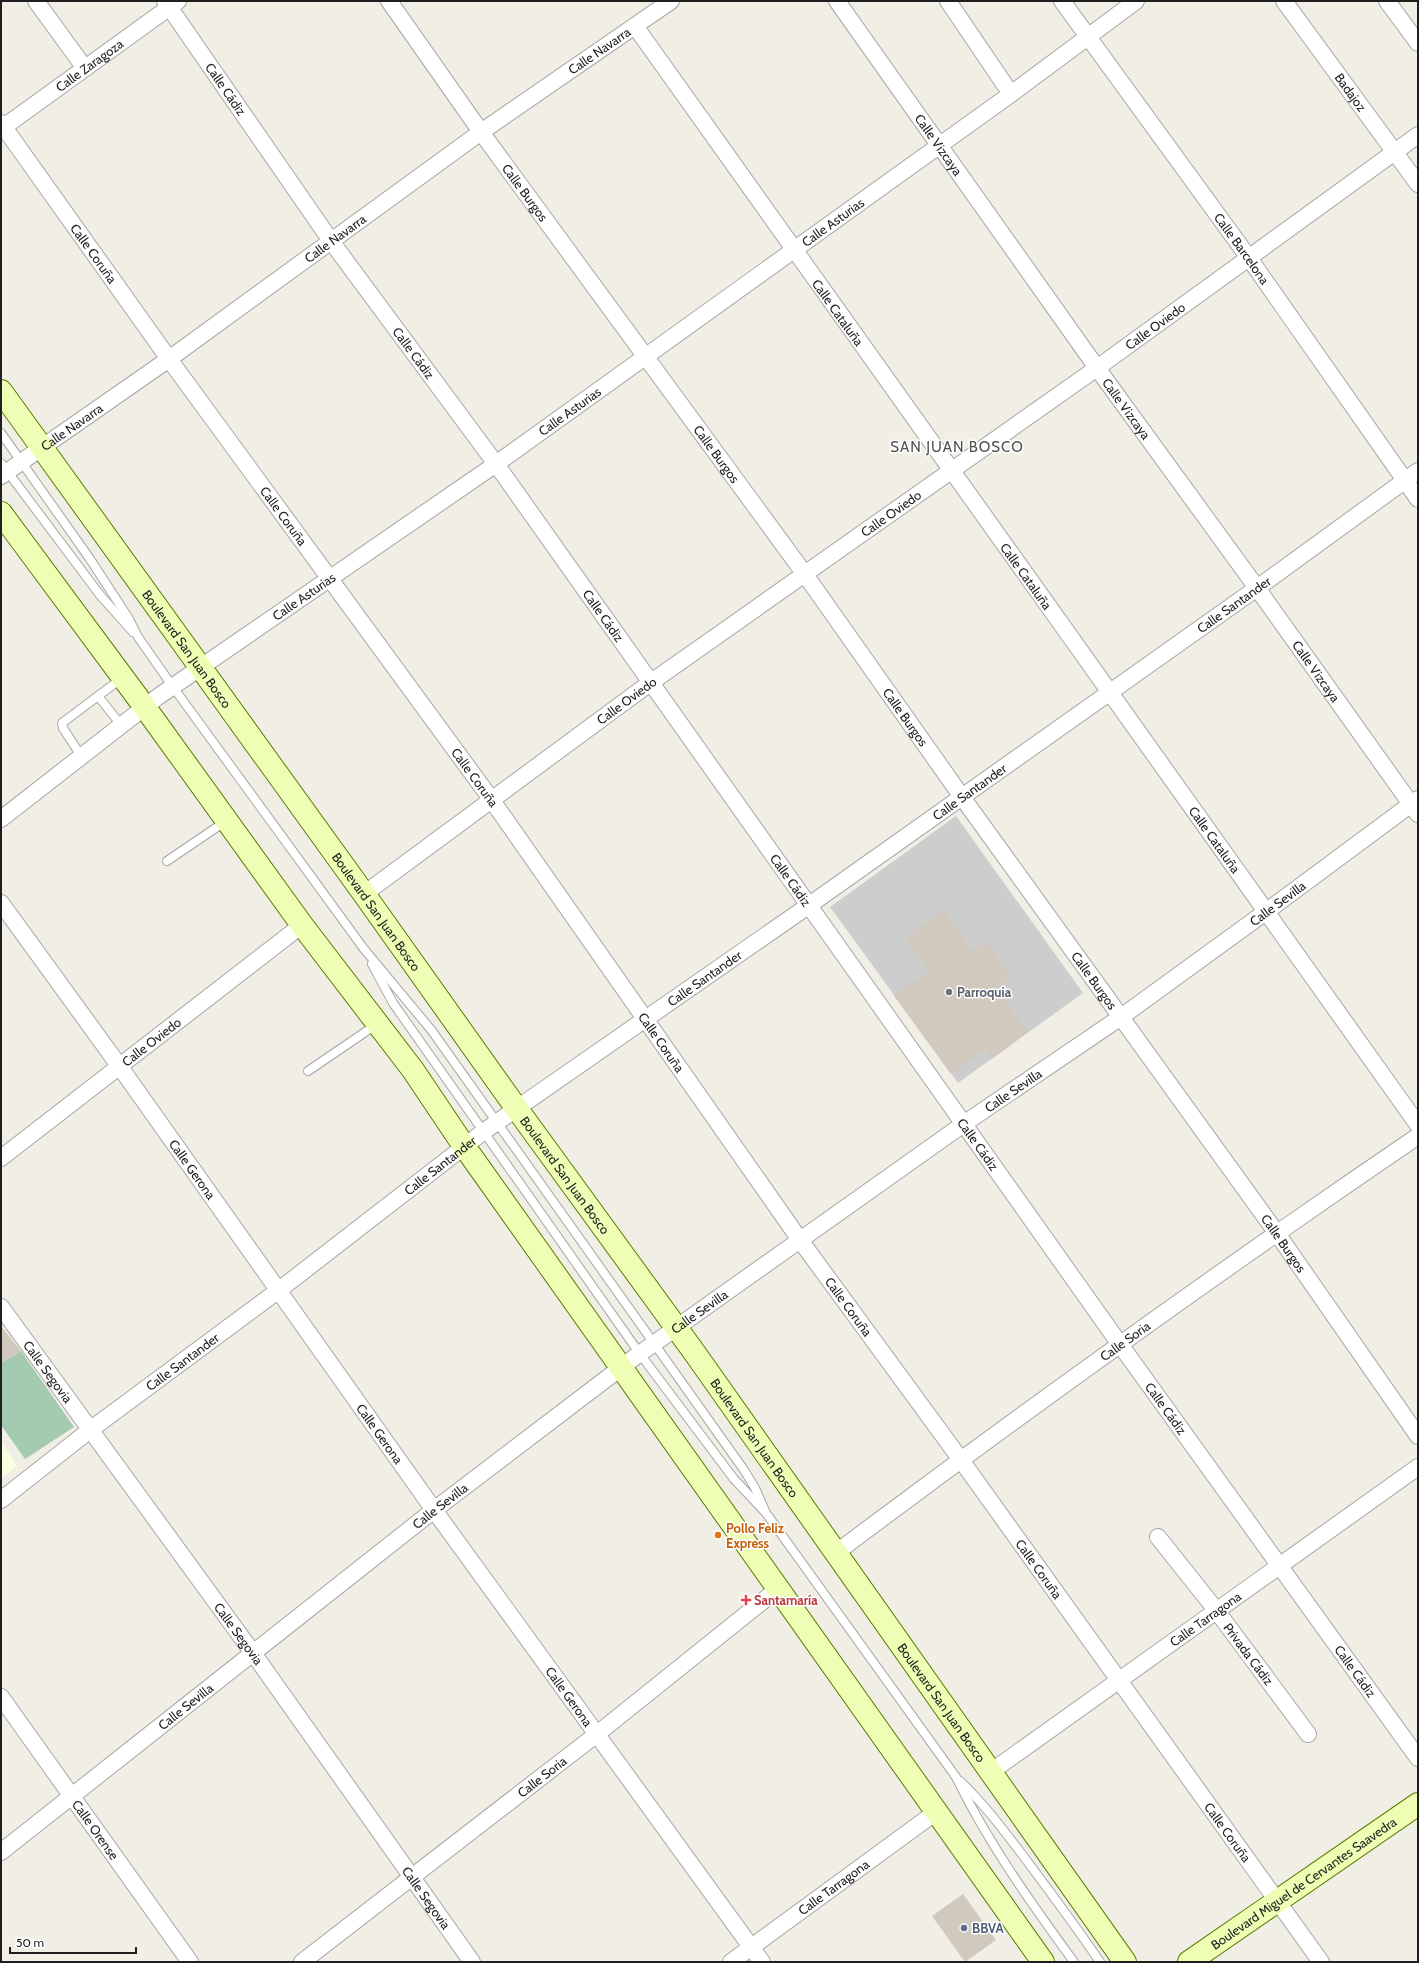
<svg xmlns="http://www.w3.org/2000/svg" width="1419" height="1963" font-family="Cabin,sans-serif">
  <style>
    .education { fill: #faffdf }
    .religious { fill: #cdcdcd }
    .cemetery { fill: #a4cbb0 }
    .building { fill: #d1c9bd }
    .lines { fill: none; stroke-linecap: round; stroke-linejoin: round }
    .lane-casing { stroke: #a6a6a6; stroke-width: 10 }
    .street-casing { stroke: #a6a6a6; stroke-width: 18 }
    .secondary-casing { stroke: #5b7c00; stroke-width: 24 }
    .lane { stroke: #fff; stroke-width: 8 }
    .street { stroke: #fff; stroke-width: 16 }
    .secondary { stroke: #eefeb5; stroke-width: 22 }
    .worship-dot { fill: #6b7280; stroke: #fff; stroke-width: 1.5 }
    .food-dot { fill: #e8710a; stroke: #fff; stroke-width: 1.5 }
    .health-dot { fill: #e0444e; stroke: #fff; stroke-width: 1.5 }
    .service-dot { fill: #5c6f8a; stroke: #fff; stroke-width: 1.5 }
    .labels { text-anchor: middle; dominant-baseline: central; stroke-width: 3; stroke-linejoin: round; paint-order: stroke }
    .street-label { font-size: 13px; fill: #1f1f1f; stroke: #fff }
    .worship-label { font-size: 13px; font-weight: bold; fill: #5b616d; stroke: #fff; text-anchor: start }
    .food-label { font-size: 13px; font-weight: bold; fill: #c56008; stroke: #fff; text-anchor: start }
    .health-label { font-size: 13px; font-weight: bold; fill: #be3a42; stroke: #fff; text-anchor: start }
    .service-label { font-size: 13px; font-weight: bold; fill: #4e5e75; stroke: #fff; text-anchor: start }
    .quarter-label { font-size: 15px; letter-spacing: 1px; fill: #525252; stroke: #fff }
  </style>
  <rect width="100%" height="100%" fill="#f1efe5"/>
  <path class="education" d="M1,1442L17,1466L1,1478Z"/>
  <path class="religious" d="M956,816L1083,993L958,1083L830,907Z"/>
  <path class="cemetery" d="M21,1351L74,1427L25,1459L1,1425V1363Z"/>
  <g class="building">
    <path d="M943,910L973,951L986,942L1011,977L996,988L1028,1032L992,1059L985,1050L951,1074L894,996L929,970L906,938Z"/>
    <path d="M1,1326L21,1351L1,1363Z"/>
    <path d="M963,1894L996,1940L965,1962L932,1916Z"/>
  </g>
  <g class="lines">
    <g class="lane-casing">
      <g id="lane">
        <path d="M1,433L90,559L129,619L138,637L173,687L364,949L432,1031L744,1470L755,1488L766,1513"/>
        <path d="M1,463L100,595L133,632"/>
        <path d="M98,696L121,725"/>
        <path d="M81,756L63,728L62,723L122,678"/>
        <path d="M167,861L226,821"/>
        <path d="M372,964L393,1003L640,1354L734,1479L766,1513L956,1777C988,1843 1031,1903 1074,1962"/>
        <path d="M308,1071L377,1024"/>
        <path d="M960,1781C983,1803 1002,1828 1021,1853C1048,1889 1075,1925 1100,1962"/>
      </g>
    </g>
    <g class="street-casing">
      <g id="street">
        <path d="M36,1L84,67"/>
        <path id="s1" d="M165,1L331,241L496,464L1119,1343L1418,1758"/>
        <path id="s2" d="M389,1L481,132L804,573L962,797L1276,1232L1418,1436"/>
        <path id="s3" d="M837,1L1097,368L1257,588L1418,814"/>
        <path d="M948,1L1011,94"/>
        <path id="s4" d="M1062,1L1249,258L1418,499"/>
        <path id="s5" d="M1284,1L1418,184"/>
        <path d="M1387,1L1418,43"/>
        <path id="s6" d="M635,26C894,394 1158,758 1418,1125"/>
        <path id="s7" d="M1,123L169,359L491,799L800,1240L961,1460L1321,1962"/>
        <path id="s8" d="M1,129L178,1"/>
        <path id="s9" d="M1,476L169,359L481,132L671,1"/>
        <path id="s10" d="M1,819L159,696L496,464L1011,94L1136,1"/>
        <path id="s11" d="M364,894L650,683L1097,368L1418,135"/>
        <path id="s12" d="M1,903L120,1067L434,1510L762,1962"/>
        <path id="s13" d="M1,1158L302,925"/>
        <path id="s14" d="M1,1307L253,1653L472,1962"/>
        <path id="s15" d="M1,1500L90,1430L279,1290L483,1132L808,906L1257,588L1418,471"/>
        <path id="s16" d="M1158,1537L1216,1610L1308,1734"/>
        <path id="s17" d="M837,1552C1028,1409 1221,1270 1418,1136"/>
        <path id="s18" d="M1,1697L190,1962"/>
        <path id="s19" d="M992,1771L1418,1467"/>
        <path id="s20" d="M1,1852L434,1510L635,1357L965,1123L1121,1017L1267,911L1418,799"/>
        <path id="s21" d="M302,1962L597,1734L779,1588"/>
        <path id="s22" d="M731,1962L936,1812"/>
      </g>
    </g>
    <g class="secondary-casing">
      <g id="secondary">
        <path id="s23" d="M1,391L364,894L517,1109L694,1352L1125,1962"/>
        <path d="M1,513L144,706L302,925L413,1070L464,1146L1043,1962"/>
        <path id="s24" d="M1189,1962L1418,1804"/>
      </g>
    </g>
    <use href="#lane" class="lane"/>
    <use href="#street" class="street"/>
    <use href="#secondary" class="secondary"/>
  </g>
  <circle class="worship-dot" cx="949" cy="992" r="4"/>
  <circle class="food-dot" cx="718" cy="1535" r="4"/>
  <path class="health-dot" d="M744 1594h4v4h4v4h-4v4h-4v-4h-4v-4h4z"/>
  <circle class="service-dot" cx="964" cy="1928" r="4"/>
  <g class="labels">
    <g class="street-label">
      <text stroke="none"><textPath href="#s9" startOffset="734">Calle Navarra</textPath></text>
      <text stroke="none"><textPath href="#s8" startOffset="109">Calle Zaragoza</textPath></text>
      <text stroke="none"><textPath href="#s1" startOffset="107">Calle Cádiz</textPath></text>
      <text stroke="none"><textPath href="#s5" startOffset="113">Badajoz</textPath></text>
      <text stroke="none"><textPath href="#s3" startOffset="176">Calle Vizcaya</textPath></text>
      <text stroke="none"><textPath href="#s2" startOffset="235">Calle Burgos</textPath></text>
      <text stroke="none"><textPath href="#s10" startOffset="1024">Calle Asturias</textPath></text>
      <text stroke="none"><textPath href="#s9" startOffset="410">Calle Navarra</textPath></text>
      <text stroke="none"><textPath href="#s4" startOffset="306">Calle Barcelona</textPath></text>
      <text stroke="none"><textPath href="#s7" startOffset="160">Calle Coruña</textPath></text>
      <text stroke="none"><textPath href="#s6" startOffset="351">Calle Cataluña</textPath></text>
      <text stroke="none"><textPath href="#s11" startOffset="974">Calle Oviedo</textPath></text>
      <text stroke="none"><textPath href="#s1" startOffset="431">Calle Cádiz</textPath></text>
      <text stroke="none"><textPath href="#s3" startOffset="500">Calle Vizcaya</textPath></text>
      <text stroke="none"><textPath href="#s10" startOffset="700">Calle Asturias</textPath></text>
      <text stroke="none"><textPath href="#s9" startOffset="86">Calle Navarra</textPath></text>
      <text stroke="none"><textPath href="#s2" startOffset="559">Calle Burgos</textPath></text>
      <text stroke="none"><textPath href="#s11" startOffset="650">Calle Oviedo</textPath></text>
      <text stroke="none"><textPath href="#s7" startOffset="484">Calle Coruña</textPath></text>
      <text stroke="none"><textPath href="#s6" startOffset="675">Calle Cataluña</textPath></text>
      <text stroke="none"><textPath href="#s10" startOffset="376">Calle Asturias</textPath></text>
      <text stroke="none"><textPath href="#s15" startOffset="1524">Calle Santander</textPath></text>
      <text stroke="none"><textPath href="#s1" startOffset="755">Calle Cádiz</textPath></text>
      <text stroke="none"><textPath href="#s23" startOffset="318">Boulevard San Juan Bosco</textPath></text>
      <text stroke="none"><textPath href="#s3" startOffset="824">Calle Vizcaya</textPath></text>
      <text stroke="none"><textPath href="#s11" startOffset="326">Calle Oviedo</textPath></text>
      <text stroke="none"><textPath href="#s2" startOffset="883">Calle Burgos</textPath></text>
      <text stroke="none"><textPath href="#s7" startOffset="808">Calle Coruña</textPath></text>
      <text stroke="none"><textPath href="#s15" startOffset="1200">Calle Santander</textPath></text>
      <text stroke="none"><textPath href="#s6" startOffset="999">Calle Cataluña</textPath></text>
      <text stroke="none"><textPath href="#s1" startOffset="1079">Calle Cádiz</textPath></text>
      <text stroke="none"><textPath href="#s20" startOffset="1591">Calle Sevilla</textPath></text>
      <text stroke="none"><textPath href="#s23" startOffset="642">Boulevard San Juan Bosco</textPath></text>
      <text stroke="none"><textPath href="#s15" startOffset="876">Calle Santander</textPath></text>
      <text stroke="none"><textPath href="#s2" startOffset="1207">Calle Burgos</textPath></text>
      <text stroke="none"><textPath href="#s13" startOffset="190">Calle Oviedo</textPath></text>
      <text stroke="none"><textPath href="#s7" startOffset="1132">Calle Coruña</textPath></text>
      <text stroke="none"><textPath href="#s20" startOffset="1267">Calle Sevilla</textPath></text>
      <text stroke="none"><textPath href="#s1" startOffset="1403">Calle Cádiz</textPath></text>
      <text stroke="none"><textPath href="#s15" startOffset="552">Calle Santander</textPath></text>
      <text stroke="none"><textPath href="#s12" startOffset="328">Calle Gerona</textPath></text>
      <text stroke="none"><textPath href="#s23" startOffset="966">Boulevard San Juan Bosco</textPath></text>
      <text stroke="none"><textPath href="#s2" startOffset="1531">Calle Burgos</textPath></text>
      <text stroke="none"><textPath href="#s7" startOffset="1456">Calle Coruña</textPath></text>
      <text stroke="none"><textPath href="#s20" startOffset="883">Calle Sevilla</textPath></text>
      <text stroke="none"><textPath href="#s17" startOffset="357">Calle Soria</textPath></text>
      <text stroke="none"><textPath href="#s15" startOffset="228">Calle Santander</textPath></text>
      <text stroke="none"><textPath href="#s14" startOffset="80">Calle Segovia</textPath></text>
      <text stroke="none"><textPath href="#s1" startOffset="1727">Calle Cádiz</textPath></text>
      <text stroke="none"><textPath href="#s12" startOffset="652">Calle Gerona</textPath></text>
      <text stroke="none"><textPath href="#s23" startOffset="1290">Boulevard San Juan Bosco</textPath></text>
      <text stroke="none"><textPath href="#s20" startOffset="559">Calle Sevilla</textPath></text>
      <text stroke="none"><textPath href="#s7" startOffset="1780">Calle Coruña</textPath></text>
      <text stroke="none"><textPath href="#s19" startOffset="262">Calle Tarragona</textPath></text>
      <text stroke="none"><textPath href="#s14" startOffset="404">Calle Segovia</textPath></text>
      <text stroke="none"><textPath href="#s16" startOffset="148">Privada Cádiz</textPath></text>
      <text stroke="none"><textPath href="#s1" startOffset="2051">Calle Cádiz</textPath></text>
      <text stroke="none"><textPath href="#s12" startOffset="976">Calle Gerona</textPath></text>
      <text stroke="none"><textPath href="#s23" startOffset="1614">Boulevard San Juan Bosco</textPath></text>
      <text stroke="none"><textPath href="#s20" startOffset="235">Calle Sevilla</textPath></text>
      <text stroke="none"><textPath href="#s21" startOffset="303">Calle Soria</textPath></text>
      <text stroke="none"><textPath href="#s18" startOffset="163">Calle Orense</textPath></text>
      <text stroke="none"><textPath href="#s7" startOffset="2104">Calle Coruña</textPath></text>
      <text stroke="none"><textPath href="#s24" startOffset="139">Boulevard Miguel de Cervantes Saavedra</textPath></text>
      <text stroke="none"><textPath href="#s22" startOffset="127">Calle Tarragona</textPath></text>
      <text stroke="none"><textPath href="#s14" startOffset="728">Calle Segovia</textPath></text>
    </g>
    <g class="worship-label">
      <text x="957" y="992">Parroquia</text>
    </g>
    <g class="food-label">
      <text x="726" y="1528">Pollo Feliz<tspan x="726" dy="15">Express</tspan></text>
    </g>
    <g class="health-label">
      <text x="754" y="1600">Santamaría</text>
    </g>
    <g class="service-label">
      <text x="972" y="1928">BBVA</text>
    </g>
    <g class="quarter-label">
      <text x="957" y="447">SAN JUAN BOSCO</text>
    </g>
  </g>
  <rect width="1419" height="1963" fill="none" stroke="#1f1f1f" stroke-width="4"/>
  <path d="M10 1947v6h126v-6" fill="none" stroke="#1f1f1f" stroke-width="2"/>
  <text x="16" y="1947" font-size="12" fill="#1f1f1f" stroke="#ffffff" stroke-width="3" paint-order="stroke">50 m</text>
</svg>
